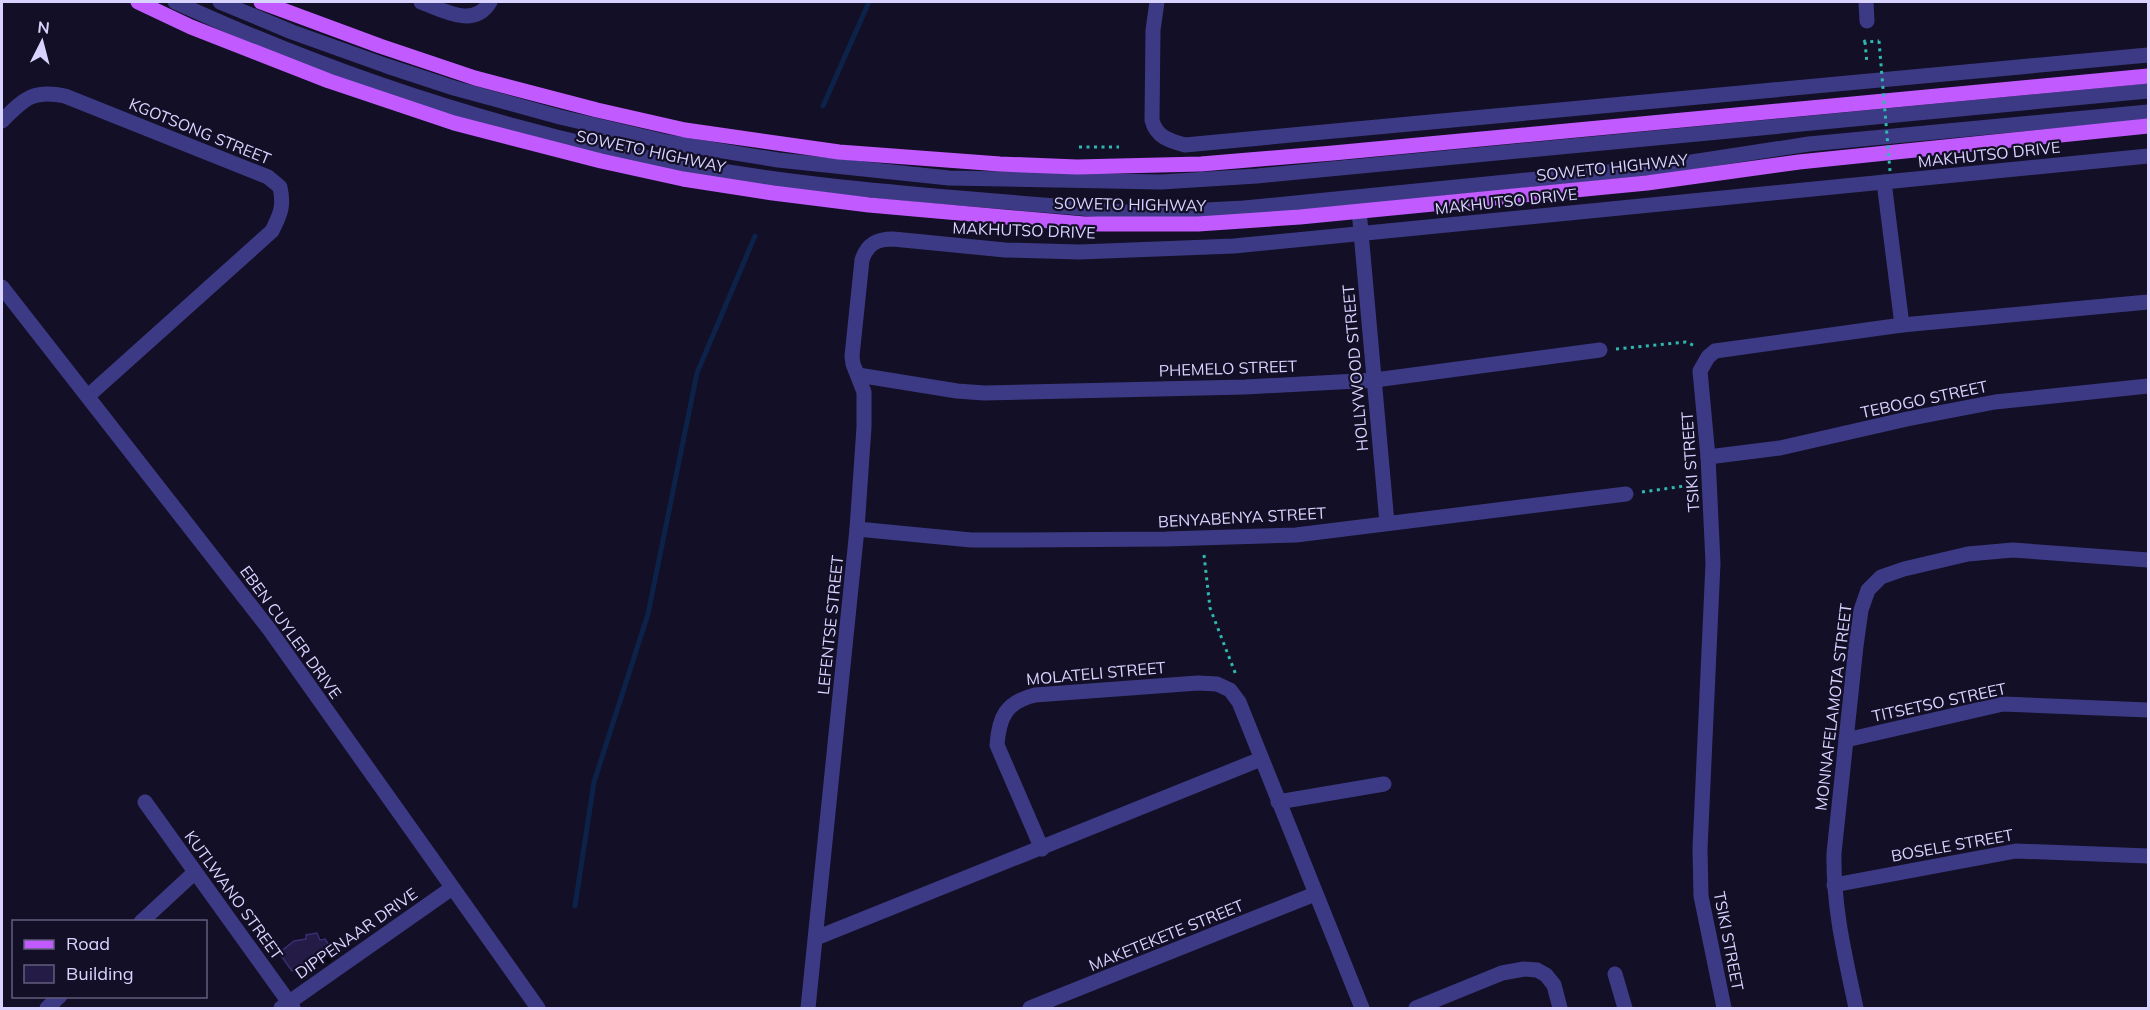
<svg xmlns="http://www.w3.org/2000/svg" width="2150" height="1010" font-family="Mulish,sans-serif">
  <style>
    .shadow { fill: #0007 }
    .lines { fill: none; stroke-linecap: round; stroke-linejoin: round }
    .stream { stroke: #0c2248; stroke-width: 5 }
    .building { fill: #241b47; stroke: #3b2d73; stroke-width: 1.5 }
    .path { stroke: #2fb8b0; stroke-width: 3; stroke-dasharray: 3 4.5; stroke-linecap: butt }
    .minor { stroke: #3d3a85; stroke-width: 15 }
    .major { stroke: #c25bff; stroke-width: 15 }
    .path-bridge { stroke: #2fb8b0; stroke-width: 3; stroke-dasharray: 3 4.5; stroke-linecap: butt }
    .labels { text-anchor: middle; dominant-baseline: central; stroke-width: 4.5; stroke-linejoin: round; paint-order: stroke }
    .street-label { font-size: 16px; fill: #d9d4ff; stroke: #130f26 }
  </style>
  <rect width="100%" height="100%" fill="#130f26"/>
  <path class="shadow" d="M316,934L332,944L339,955L329,963L308,968L300,974L293,970Z"/>
  <g class="lines">
    <g class="stream">
      <path d="M823,106L869,2"/>
      <path d="M575,906L594,782L648,614L697,373L755,236"/>
    </g>
  </g>
  <path class="building" d="M317,933L320,940L325,939L333,950L321,960L300,965L292,971L279,953L294,941L306,939V935Z"/>
  <g class="lines">
    <g class="path">
      <path d="M1864,40L1865,42L1879,41"/>
      <path d="M1865,42L1867,64"/>
      <path d="M1079,147H1119"/>
      <path d="M1616,349L1686,342L1695,346"/>
      <path d="M1642,492L1692,485"/>
      <path d="M1204,555L1210,608L1236,675"/>
    </g>
    <g class="minor">
      <path d="M175,2C343,79 522,137 704,168C843,192 985,199 1125,212H1169L1244,208L1659,167L1809,144L2148,112"/>
      <path d="M220,2L292,32L387,66L454,88L560,117L667,142L778,160L949,178L1161,182L1257,176L2148,91"/>
      <path d="M421,2C443,10 474,29 490,2"/>
      <path d="M1157,2L1153,30L1152,120C1156,137 1170,141 1185,145L2148,55"/>
      <path d="M1866,2L1867,21"/>
      <path d="M2,121C24,99 33,89 65,96L268,177L280,187C284,206 281,213 272,231L88,396"/>
      <path d="M1884,182L1902,325"/>
      <path d="M1359,210L1387,523"/>
      <path d="M2,287L269,629L538,1008"/>
      <path d="M858,375L957,391L984,393L1245,387L1375,380L1600,350"/>
      <path d="M1708,457L1780,448L1907,419L1995,402L2148,386"/>
      <path d="M857,529L971,540H1023L1166,539L1296,535L1626,494"/>
      <path d="M1846,740L2003,704L2148,710"/>
      <path d="M145,802L293,1008"/>
      <path d="M1278,802L1384,784"/>
      <path d="M1042,849L997,745C999,717 1006,702 1035,695L1198,683L1217,684L1230,690L1239,702L1362,1008"/>
      <path d="M1834,885L2016,851L2148,856"/>
      <path d="M141,922L195,872"/>
      <path d="M816,938L1261,759"/>
      <path d="M1615,974L1625,1008"/>
      <path d="M47,1008L60,996"/>
      <path d="M281,1008L452,888"/>
      <path d="M808,1008L857,529L864,427V392L853,364L852,356L862,260C867,244 877,239 893,239L1005,250L1080,252L1234,246L2148,156"/>
      <path d="M1030,1008L1315,894"/>
      <path d="M1416,1008L1502,973L1524,969L1537,970L1546,975L1554,985L1560,1008"/>
      <path d="M1724,1008L1701,896L1700,849L1713,563L1708,457L1700,371L1708,357L1715,351L1902,325L2148,302"/>
      <path d="M1856,1008C1845,956 1833,908 1834,853L1856,646L1861,610L1868,590L1881,577L1904,569L1968,554L2013,550L2148,560"/>
    </g>
    <g class="major">
      <path d="M138,2L191,27L329,81L454,123L601,161L683,179L773,193L869,205L1084,224H1198L1300,217L1647,183L1799,162L2148,126"/>
      <path d="M261,2L380,46L475,78L597,110L685,130L839,152L1000,164L1077,167L1201,164L1333,153L2148,76"/>
    </g>
    <path class="path-bridge" d="M1879,41L1890,171"/>
  </g>
  <g class="labels">
    <g class="street-label">
      <text transform="translate(200 131) rotate(22)">KGOTSONG STREET</text>
      <text transform="translate(651 151) rotate(12)">SOWETO HIGHWAY</text>
      <text transform="translate(1989 154) rotate(-6)">MAKHUTSO DRIVE</text>
      <text transform="translate(1612 167) rotate(-6)">SOWETO HIGHWAY</text>
      <text transform="translate(1506 201) rotate(-6)">MAKHUTSO DRIVE</text>
      <text transform="translate(1130 204) rotate(1)">SOWETO HIGHWAY</text>
      <text transform="translate(1024 230) rotate(2)">MAKHUTSO DRIVE</text>
      <text transform="translate(1228 368) rotate(-2)">PHEMELO STREET</text>
      <text transform="translate(1355 368) rotate(-95)">HOLLYWOOD STREET</text>
      <text transform="translate(1924 399) rotate(-12)">TEBOGO STREET</text>
      <text transform="translate(1690 462) rotate(-94)">TSIKI STREET</text>
      <text transform="translate(1242 517) rotate(-3)">BENYABENYA STREET</text>
      <text transform="translate(830 625) rotate(-84)">LEFENTSE STREET</text>
      <text transform="translate(291 632) rotate(54)">EBEN CUYLER DRIVE</text>
      <text transform="translate(1096 673) rotate(-5)">MOLATELI STREET</text>
      <text transform="translate(1939 702) rotate(-12)">TITSETSO STREET</text>
      <text transform="translate(1833 707) rotate(-83)">MONNAFELAMOTA STREET</text>
      <text transform="translate(1952 845) rotate(-10)">BOSELE STREET</text>
      <text transform="translate(234 895) rotate(54)">KUTLWANO STREET</text>
      <text transform="translate(356 933) rotate(-35)">DIPPENAAR DRIVE</text>
      <text transform="translate(1166 935) rotate(-22)">MAKETEKETE STREET</text>
      <text transform="translate(1729 941) rotate(79)">TSIKI STREET</text>
    </g>
  </g>
  <rect width="2150" height="1010" fill="none" stroke="#d9d4ff" stroke-width="6"/>
  <rect x="12" y="920" width="195" height="78" fill="#130f26" stroke="#625e7d" stroke-width="1.5"/>
  <rect x="24" y="940" width="30" height="9" fill="#c25bff" stroke="#625e7d" stroke-width="1.5"/>
  <text x="66" y="950" font-size="18" fill="#d9d4ff">Road</text>
  <rect x="24" y="965" width="30" height="18" fill="#241b47" stroke="#625e7d" stroke-width="1.5"/>
  <text x="66" y="980" font-size="18" fill="#d9d4ff">Building</text>
  <g transform="translate(42 42) rotate(6)" stroke="#130f26" stroke-width="4.5" paint-order="stroke">
  <path d="M0-4.5L10 22L0 15L-10 22Z" fill="#d9d4ff"/>
  <text y="-9" font-size="16" font-weight="bold" text-anchor="middle" fill="#d9d4ff">N</text>
  </g>
</svg>
